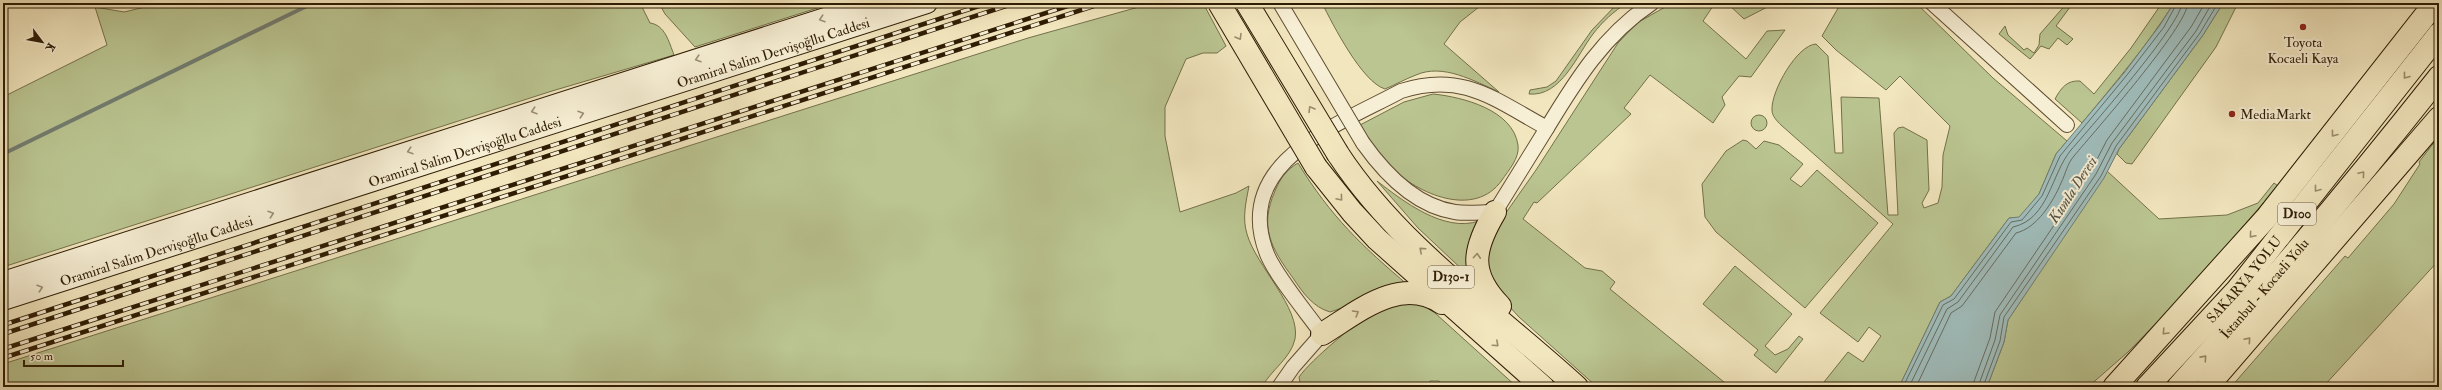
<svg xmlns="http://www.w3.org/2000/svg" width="2442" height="390" font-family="'IM FELL Double Pica',serif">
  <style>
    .green { fill: #bac591; stroke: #74704a }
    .water { fill: #a0bdbc; stroke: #727d72 }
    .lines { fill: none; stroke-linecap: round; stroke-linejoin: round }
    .shore { stroke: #676c60; stroke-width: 1 }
    .stream { stroke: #727d72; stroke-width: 4 }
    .minor-casing { stroke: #5f4e32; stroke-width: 16 }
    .secondary-casing { stroke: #2e1c03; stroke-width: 22 }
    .trunk-casing { stroke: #2e1c03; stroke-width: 24 }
    .minor { stroke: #f7efd5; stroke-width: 14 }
    .secondary { stroke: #f7efd5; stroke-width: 20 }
    .trunk { stroke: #f2e6be; stroke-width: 22 }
    .rail-casing { stroke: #2e1c03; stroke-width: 4.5 }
    .rail { stroke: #f7efd5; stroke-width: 3; stroke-dasharray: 9; stroke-linecap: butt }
    .minor-bridge-casing { stroke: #5f4e32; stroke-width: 16; stroke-linecap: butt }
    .trunk-bridge-casing { stroke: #2e1c03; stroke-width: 24; stroke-linecap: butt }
    .minor-bridge { stroke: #f7efd5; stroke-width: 14 }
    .trunk-bridge { stroke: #f2e6be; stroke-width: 22 }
    .oneway { stroke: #9d9076 }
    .oneway2 { stroke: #9a8b6a }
    .poi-dot { fill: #8f2418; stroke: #f7efd5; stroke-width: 1.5 }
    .labels { text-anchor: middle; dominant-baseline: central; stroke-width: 4; stroke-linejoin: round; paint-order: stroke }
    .shield { fill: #f7efd5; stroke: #6a5b42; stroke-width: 1 }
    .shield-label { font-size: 13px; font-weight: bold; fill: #2e1c03 }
    .poi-label { font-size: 14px; fill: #2e1c03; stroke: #f7efd5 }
    .street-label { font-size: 14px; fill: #2e1c03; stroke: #f7efd5 }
    .water-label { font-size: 15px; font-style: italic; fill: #565444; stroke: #f7efd5 }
  </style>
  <rect width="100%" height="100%" fill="#f2e6be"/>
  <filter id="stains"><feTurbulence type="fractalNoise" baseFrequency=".005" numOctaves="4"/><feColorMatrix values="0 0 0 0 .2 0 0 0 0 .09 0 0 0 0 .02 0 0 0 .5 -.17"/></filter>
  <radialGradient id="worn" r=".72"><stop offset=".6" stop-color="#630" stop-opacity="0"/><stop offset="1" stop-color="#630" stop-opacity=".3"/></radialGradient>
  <g class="green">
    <path d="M162,3H640L650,23C665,25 669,42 674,55L552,91L3,267V97L107,45L95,7L124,12Z"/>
    <path d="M659,3H833L695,47L665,14Z"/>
    <path d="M1153,3H1203L1226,46L1217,53H1203L1186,59L1165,107V136L1180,212L1236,193L1249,186C1246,202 1242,218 1247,234C1256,266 1301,308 1295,339C1291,358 1271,370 1262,387H3V364L1028,38Z"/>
    <path d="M1322,3H1484L1460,22L1444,44L1499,92C1474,81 1443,63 1416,75C1405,79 1395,85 1385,89C1362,82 1333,25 1322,3Z"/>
    <path d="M1618,3H1627C1614,11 1602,22 1593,34C1577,55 1561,97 1529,94L1530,90L1547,87L1556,81L1592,30Z"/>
    <path d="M1672,3H1715L1703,21L1746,59L1767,31L1785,30L1751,77L1739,76L1722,97L1725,105L1713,123L1650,75L1624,108L1631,114L1537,203L1534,202L1523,219L1585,268L1602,271L1615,282L1610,289L1730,387H1597L1519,317L1497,293L1487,272L1488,244L1496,227L1536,170L1618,43L1637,23Z"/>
    <path d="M1727,3H1775L1744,19Z"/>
    <path d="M1841,3H1916L1993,78L2067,141L2056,154L2039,194L2019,218H2009L1951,296L1940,302L1901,383L1875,387H1820L1848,352L1863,362L1881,336L1869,327L1858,342L1820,313L1893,224L1781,125C1777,121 1772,116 1772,110C1771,91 1797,45 1816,44L1828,56L1835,153H1843L1841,97L1879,98L1888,215H1898L1894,133L1898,128L1903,127L1927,140L1929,190L1922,203L1924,208L1938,203L1942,187L1943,155L1950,126L1900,76L1886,90L1836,50L1822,36Z"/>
    <path d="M2067,3H2073L2056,26L2073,39L2067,45L2058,38L2049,49L2041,46L2030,59L1999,34L2005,26L2008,35L2024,50L2027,48L2034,53L2039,45L2040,34Z"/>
    <path d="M2162,3H2174C2147,46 2114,84 2082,123L2055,99C2061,88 2067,80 2080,81L2094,94L2131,48Z"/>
    <path d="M2223,3H2238L2216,47L2132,164L2126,163L2117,154L2119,149L2203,35Z"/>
    <path d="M1433,94C1463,97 1513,110 1518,145C1520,158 1508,171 1502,180C1475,219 1417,194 1391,167C1378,154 1369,140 1360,125L1404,102Z"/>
    <circle cx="1759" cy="123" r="8"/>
    <path d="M2439,136V260L2323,387H2231L2345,256L2348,258L2394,204L2420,164L2419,162Z"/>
    <path d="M1743,140L1747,141L1756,149L1764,141L1779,145L1803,164L1790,179L1801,187L1817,170L1878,223L1805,308L1716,232L1705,217L1702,184L1726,151Z"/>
    <path d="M1298,163C1331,217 1362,246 1409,286L1330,312C1313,307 1303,293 1293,278C1271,248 1259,227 1275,191C1280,179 1286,170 1298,163Z"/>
    <path d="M2107,171L2159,219L2227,215L2258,203L2274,183L2278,186L2181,298L2128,352L2088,387H1987L2004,342L2008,320Z"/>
    <path d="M1377,181C1403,201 1444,233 1479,221L1467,265L1468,275L1418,228Z"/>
    <path d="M1735,266L1792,314L1765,346L1775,355L1788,349L1799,336L1803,339L1776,373L1754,355L1758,350L1703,304Z"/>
    <path d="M1403,300L1424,306L1435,313L1517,387H1445L1439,381H1430L1426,387H1306L1300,382L1299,377C1311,360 1358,320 1377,311C1385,306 1394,303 1403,300Z"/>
  </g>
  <path class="water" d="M2174,3H2223L2203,35L2119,149L2104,178L2008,320L2004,342L1987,387H1899L1940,302L1951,296L2009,218L2019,217L2039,194L2056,154L2124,73L2160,25Z"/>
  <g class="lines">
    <g class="shore">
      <path d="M1903,387L1943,305L1954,299L2011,222L2022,220L2042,196L2060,156L2127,75L2164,27L2177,3"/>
      <path d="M1909,387L1947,309L1958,302L2013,227C2049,219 2051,174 2071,150C2090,128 2181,25 2182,3"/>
      <path d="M1916,387L1951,313L1962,306L2016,233C2037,228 2053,202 2061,183C2066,173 2067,164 2074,156C2094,132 2187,27 2188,3"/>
      <path d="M1972,387L1990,338L1995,312L2091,171L2107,140L2191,27L2205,3"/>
      <path d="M1978,387L1995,340L2000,315L2096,174L2112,143L2196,31L2212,3"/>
      <path d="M1983,387L2000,341L2004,317L2101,176L2116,146L2200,33L2218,3"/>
    </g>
    <path class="stream" d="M3,154L313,3"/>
    <g class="minor-casing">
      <g id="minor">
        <path d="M1932,3L2067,125"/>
        <path d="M1547,128C1576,80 1604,35 1652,3"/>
        <path d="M1279,387L1293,367L1322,334C1307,313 1276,276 1267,254C1231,162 1338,125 1401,91C1463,71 1495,100 1547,128L1495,212C1481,212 1468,214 1455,212C1415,206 1385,174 1363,143"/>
      </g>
    </g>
    <g class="secondary-casing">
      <g id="secondary">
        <path d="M3,282L872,3"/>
        <path id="s1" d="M3,300L927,3"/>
      </g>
    </g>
    <g class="trunk-casing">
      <g id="trunk">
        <path d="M1338,154C1399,247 1496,313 1577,387"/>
        <path d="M1316,167L1352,212L1377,239L1543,387"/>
        <path d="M1495,212C1473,249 1468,273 1500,306"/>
        <path d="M1322,334C1358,312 1400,275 1442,303"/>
        <path d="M2114,387L2267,217L2435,3"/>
        <path id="s2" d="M2147,387L2237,290L2439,34"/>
        <path id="s3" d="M2178,387C2269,286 2355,183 2439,77"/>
        <path d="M2207,387L2439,118"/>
      </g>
    </g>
    <use href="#minor" class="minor"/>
    <use href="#secondary" class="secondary"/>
    <use href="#trunk" class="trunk"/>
    <g class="rail-casing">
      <g id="rail">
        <path d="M3,325L988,3"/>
        <path d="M3,334L1015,3"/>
        <path d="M3,349L1077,3"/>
        <path d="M3,358L1103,3"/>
      </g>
    </g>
    <use href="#rail" class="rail"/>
    <g class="minor-bridge-casing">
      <path id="minor-bridge" d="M1280,3L1363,143"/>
    </g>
    <g class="trunk-bridge-casing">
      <g id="trunk-bridge">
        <path d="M1219,3L1316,167"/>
        <path d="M1247,3L1338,154"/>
      </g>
    </g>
    <use href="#minor-bridge" class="minor-bridge"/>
    <use href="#trunk-bridge" class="trunk-bridge"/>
  </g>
  <defs><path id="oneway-chevron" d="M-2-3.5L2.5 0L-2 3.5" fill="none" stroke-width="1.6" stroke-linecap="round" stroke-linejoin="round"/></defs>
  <g class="oneway">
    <use href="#oneway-chevron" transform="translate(822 19) rotate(162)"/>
    <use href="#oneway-chevron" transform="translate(698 59) rotate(163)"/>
    <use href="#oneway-chevron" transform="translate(534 111) rotate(162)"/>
    <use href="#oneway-chevron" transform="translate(581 114) rotate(-18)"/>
    <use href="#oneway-chevron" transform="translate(410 151) rotate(162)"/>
    <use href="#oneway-chevron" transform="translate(271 214) rotate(-18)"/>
    <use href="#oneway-chevron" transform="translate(40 288) rotate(-18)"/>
  </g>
  <g class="oneway2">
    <use href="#oneway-chevron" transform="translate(1239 37) rotate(59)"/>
    <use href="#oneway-chevron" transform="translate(2406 76) rotate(128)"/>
    <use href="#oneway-chevron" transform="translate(1311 109) rotate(-121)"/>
    <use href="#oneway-chevron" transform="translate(2334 134) rotate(128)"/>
    <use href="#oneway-chevron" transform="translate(2362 174) rotate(-50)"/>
    <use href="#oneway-chevron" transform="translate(2317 189) rotate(128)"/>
    <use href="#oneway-chevron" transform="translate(1340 198) rotate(50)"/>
    <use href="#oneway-chevron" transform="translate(2252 235) rotate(131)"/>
    <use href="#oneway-chevron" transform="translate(1422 250) rotate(-138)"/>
    <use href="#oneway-chevron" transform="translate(1477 256) rotate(-86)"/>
    <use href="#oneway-chevron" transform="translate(1356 313) rotate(-31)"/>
    <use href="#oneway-chevron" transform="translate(2165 332) rotate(133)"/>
    <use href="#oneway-chevron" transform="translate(2248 340) rotate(-49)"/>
    <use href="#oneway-chevron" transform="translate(1496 344) rotate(42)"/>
    <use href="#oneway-chevron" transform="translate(2204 358) rotate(-48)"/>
  </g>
  <g class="poi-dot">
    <circle cx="2303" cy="27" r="4"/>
    <circle cx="2232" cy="114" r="4"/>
  </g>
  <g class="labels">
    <g class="shield">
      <rect x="2278" y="203" width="38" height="22" rx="3"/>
      <rect x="1428" y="266" width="46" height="22" rx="3"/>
    </g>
    <g class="shield-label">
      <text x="2297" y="214">D100</text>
      <text x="1451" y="277">D130-1</text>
    </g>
    <g class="poi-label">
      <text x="2303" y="42">Toyota<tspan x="2303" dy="16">Kocaeli Kaya</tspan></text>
      <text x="2240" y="114" text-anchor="start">MediaMarkt</text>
    </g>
    <g class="street-label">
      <text stroke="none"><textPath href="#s1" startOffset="809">Oramiral Salim Dervişoğllu Caddesi</textPath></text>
      <text stroke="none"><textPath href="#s1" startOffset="485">Oramiral Salim Dervişoğllu Caddesi</textPath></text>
      <text stroke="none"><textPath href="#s1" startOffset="161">Oramiral Salim Dervişoğllu Caddesi</textPath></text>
      <text stroke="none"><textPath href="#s2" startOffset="145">SAKARYA YOLU</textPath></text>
      <text stroke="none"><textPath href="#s3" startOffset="131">İstanbul - Kocaeli Yolu</textPath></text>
    </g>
    <g class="water-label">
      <text transform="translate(2073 190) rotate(-57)">Kumla Deresi</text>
    </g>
  </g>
  <rect width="2442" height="390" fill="none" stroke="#f2e6be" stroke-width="16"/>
  <rect x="4" y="4" width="2434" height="382" fill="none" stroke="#2e1c03" stroke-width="2"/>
  <rect x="8" y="8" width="2426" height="374" fill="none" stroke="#2e1c03"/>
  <g transform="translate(42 42) rotate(122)" stroke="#f7efd5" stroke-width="3" paint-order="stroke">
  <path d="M0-3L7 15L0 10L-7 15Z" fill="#2e1c03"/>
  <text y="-6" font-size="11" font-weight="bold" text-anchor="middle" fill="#2e1c03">K</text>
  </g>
  <path d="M24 360v6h99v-6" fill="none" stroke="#2e1c03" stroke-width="2"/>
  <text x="30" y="360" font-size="12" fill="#2e1c03" stroke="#f7efd5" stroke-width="3" paint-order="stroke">50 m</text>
  <rect width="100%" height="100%" filter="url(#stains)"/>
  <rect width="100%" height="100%" fill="url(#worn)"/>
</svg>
